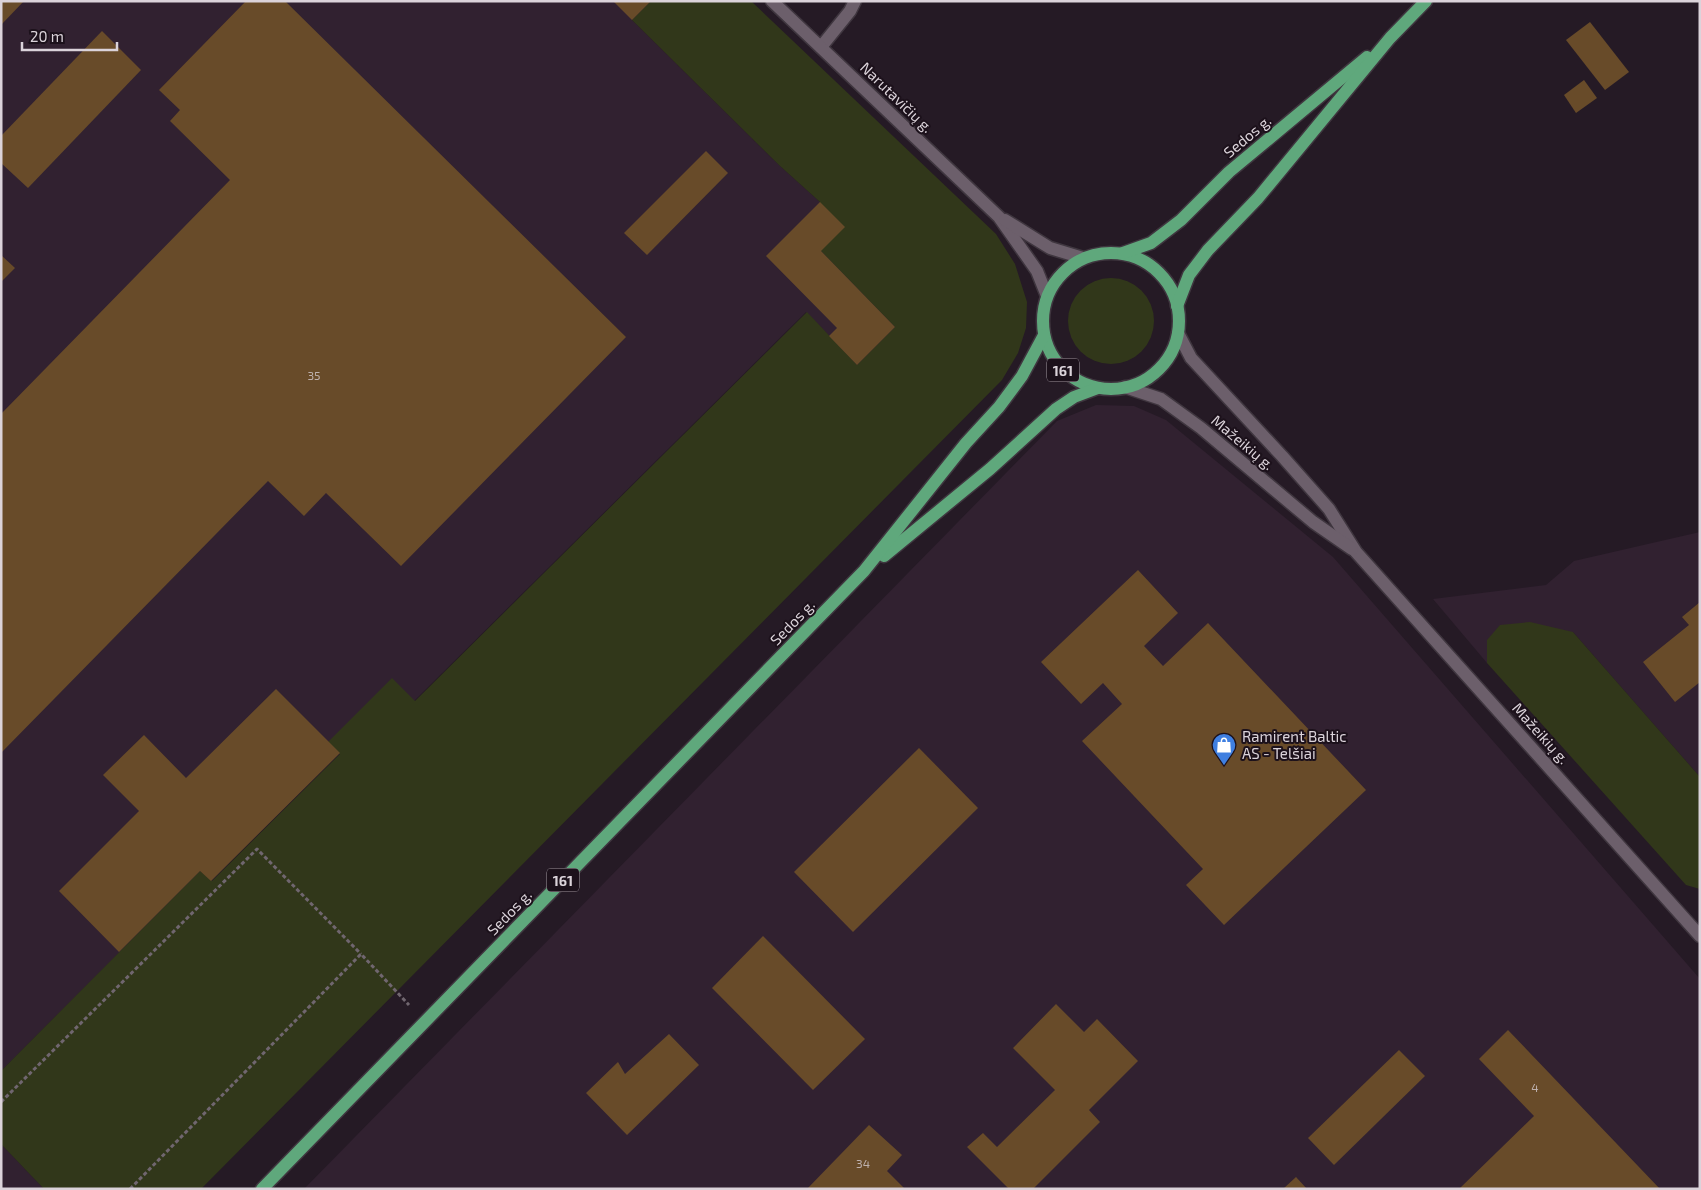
<svg xmlns="http://www.w3.org/2000/svg" width="1701" height="1190" font-family="'Exo 2',sans-serif">
  <style>
    .built { fill: #312130 }
    .green { fill: #31371a }
    .building { fill: #684b29 }
    .lines { fill: none; stroke-linecap: round; stroke-linejoin: round }
    .service-casing { stroke: #3f363f; stroke-width: 15 }
    .minor-casing { stroke: #3f363f; stroke-width: 15 }
    .primary-casing { stroke: #3f363f; stroke-width: 15 }
    .path { stroke: #70666f; stroke-width: 3; stroke-dasharray: 4 2.5; stroke-linecap: butt }
    .service { stroke: #6c5f6b; stroke-width: 12 }
    .minor { stroke: #6c5f6b; stroke-width: 12 }
    .primary { stroke: #5fa87c; stroke-width: 12 }
    .labels { text-anchor: middle; dominant-baseline: central; stroke-width: 4; stroke-linejoin: round; paint-order: stroke }
    .number-label { font-size: 12px; fill: #beb1ae }
    .shield { fill: #1c111b; stroke: #a299a1; stroke-width: 1 }
    .shield-label { font-size: 14px; font-weight: bold; fill: #dbd3da }
    .street-label { font-size: 15px; fill: #dbd3da; stroke: #1c111b }
    .poi-label { font-size: 15px; fill: #dbd3da; stroke: #1c111b; text-anchor: start }
  </style>
  <rect width="100%" height="100%" fill="#251a25"/>
  <g class="built">
    <path d="M1,1H651L632,20L780,166L820,202L867,298L895,327L857,365L806,312L414,701L392,679L329,742L340,753L211,881L201,871L1,1071Z"/>
    <path d="M1096,405L1134,406L1166,420L1333,557L1700,979V1189H304L1057,421Z"/>
    <path d="M1700,532V777L1573,632L1487,640V663L1433,599L1546,585L1574,561Z"/>
    <path d="M1,1144L44,1189H1Z"/>
  </g>
  <g class="green">
    <path d="M651,1H751L996,234L1015,264L1027,302L1026,328L1018,353L1002,380L201,1189H44L1,1144V1071L200,871L212,881L340,754L328,742L392,678L415,701L807,312L857,365L895,327L821,251L820,202L780,166L632,20Z"/>
    <circle cx="1111" cy="321" r="43"/>
    <path d="M1530,622L1573,632L1700,777V889L1686,885L1487,663V640L1500,625Z"/>
  </g>
  <g class="building">
    <path d="M1,1H24L1,25Z"/>
    <path d="M246,1H285L626,337L401,566L326,493L304,516L268,481L1,753V414L230,180L170,121L180,110L159,90Z"/>
    <path d="M613,1H651L632,20Z"/>
    <path d="M1590,22L1629,72L1605,90L1566,40Z"/>
    <path d="M102,31L141,70L28,188L1,163V136Z"/>
    <path d="M1584,80L1597,98L1576,113L1564,95Z"/>
    <path d="M706,151L728,173L647,255L624,233Z"/>
    <path d="M820,202L845,227L821,251L895,327L857,365L829,336L837,328L766,256Z"/>
    <path d="M1,255L15,268L1,282Z"/>
    <path d="M1138,570L1178,613L1144,646L1163,666L1208,623L1366,790L1224,925L1186,885L1203,869L1082,741L1122,704L1103,683L1081,704L1041,662Z"/>
    <path d="M1700,602V682L1675,702L1643,662L1689,625L1682,617Z"/>
    <path d="M276,689L340,753L211,881L200,871L119,952L59,891L139,811L103,775L144,735L186,778Z"/>
    <path d="M919,748L978,808L853,932L794,872Z"/>
    <path d="M763,936L865,1039L813,1090L712,988Z"/>
    <path d="M1056,1004L1084,1032L1097,1019L1138,1061L1089,1110L1100,1122L1033,1189H1009L967,1147L983,1133L997,1147L1055,1090L1013,1048Z"/>
    <path d="M1508,1030L1660,1189H1459L1534,1116L1479,1059Z"/>
    <path d="M669,1034L699,1065L627,1135L586,1093L618,1062L625,1074Z"/>
    <path d="M1399,1050L1425,1076L1334,1165L1308,1138Z"/>
    <path d="M869,1125L902,1155L887,1171L905,1189H807Z"/>
    <path d="M1296,1177L1307,1189H1283Z"/>
  </g>
  <g class="lines">
    <g class="service-casing">
      <path id="service" d="M821,47L850,11L855,1"/>
    </g>
    <g class="minor-casing">
      <g id="minor">
        <path d="M772,1L999,217L1037,271L1047,296"/>
        <path d="M1005,220L1050,248L1083,258"/>
        <path d="M1178,333L1191,358L1282,456L1329,509L1356,552L1700,936"/>
        <path d="M1125,387L1161,399L1201,428L1313,522L1352,549"/>
      </g>
    </g>
    <g class="primary-casing">
      <g id="primary">
        <circle cx="1111" cy="321" r="68"/>
        <path d="M1123,253L1151,243L1181,220L1229,172L1367,57"/>
        <path d="M1177,306L1189,275L1208,250L1258,198L1390,38L1426,1"/>
        <path d="M884,556L990,469L1056,409L1074,397L1098,388"/>
        <path d="M262,1189L864,571L966,443L999,407L1022,376L1044,335"/>
      </g>
    </g>
    <g class="path">
      <path d="M1,1102L257,849L361,954"/>
      <path d="M130,1189L361,954L409,1005"/>
    </g>
    <use href="#service" class="service"/>
    <use href="#minor" class="minor"/>
    <use href="#primary" class="primary"/>
  </g>
  <defs>
    <g id="shop-pin" transform="scale(1.25)"><path d="M0 17L-7.5 6A9.5 9.5 0 1 1 7.5 6Z" fill="#3f7fe0" stroke="#1c111b"/><path d="M-5-2.5h2.3a2.7 3.5 0 0 1 5.4 0H5L5.5 6h-11ZM-1.5-2.5h3a1.5 2.3 0 0 0-3 0Z" fill="#fff"/></g>
  </defs>
  <g fill-rule="evenodd">
    <use href="#shop-pin" x="1224" y="745"/>
  </g>
  <g class="labels">
    <g class="number-label">
      <text x="314" y="375">35</text>
      <text x="1535" y="1087">4</text>
      <text x="863" y="1163">34</text>
    </g>
    <g class="shield">
      <rect x="1047" y="358.5" width="32" height="23" rx="4"/>
      <rect x="547" y="868.5" width="32" height="23" rx="4"/>
    </g>
    <g class="shield-label">
      <text x="1063" y="370">161</text>
      <text x="563" y="880">161</text>
    </g>
    <g class="street-label">
      <text transform="translate(897 97) rotate(44)">Narutavičių g.</text>
      <text transform="translate(1247 136) rotate(-40)">Sedos g.</text>
      <text transform="translate(1243 442) rotate(40)">Mažeikių g.</text>
      <text transform="translate(792 622) rotate(-46)">Sedos g.</text>
      <text transform="translate(1541 733) rotate(48)">Mažeikių g.</text>
      <text transform="translate(509 912) rotate(-46)">Sedos g.</text>
    </g>
    <g class="poi-label">
      <text x="1242" y="736">Ramirent Baltic<tspan x="1242" dy="17">AS - Telšiai</tspan></text>
    </g>
  </g>
  <rect width="1701" height="1190" fill="none" stroke="#dbd3da" stroke-width="5"/>
  <path d="M22 42v8h95v-8" fill="none" stroke="#dbd3da" stroke-width="2.5"/>
  <text x="30" y="42" font-size="15" fill="#dbd3da" stroke="#1c111b" stroke-width="4" paint-order="stroke">20 m</text>
</svg>
